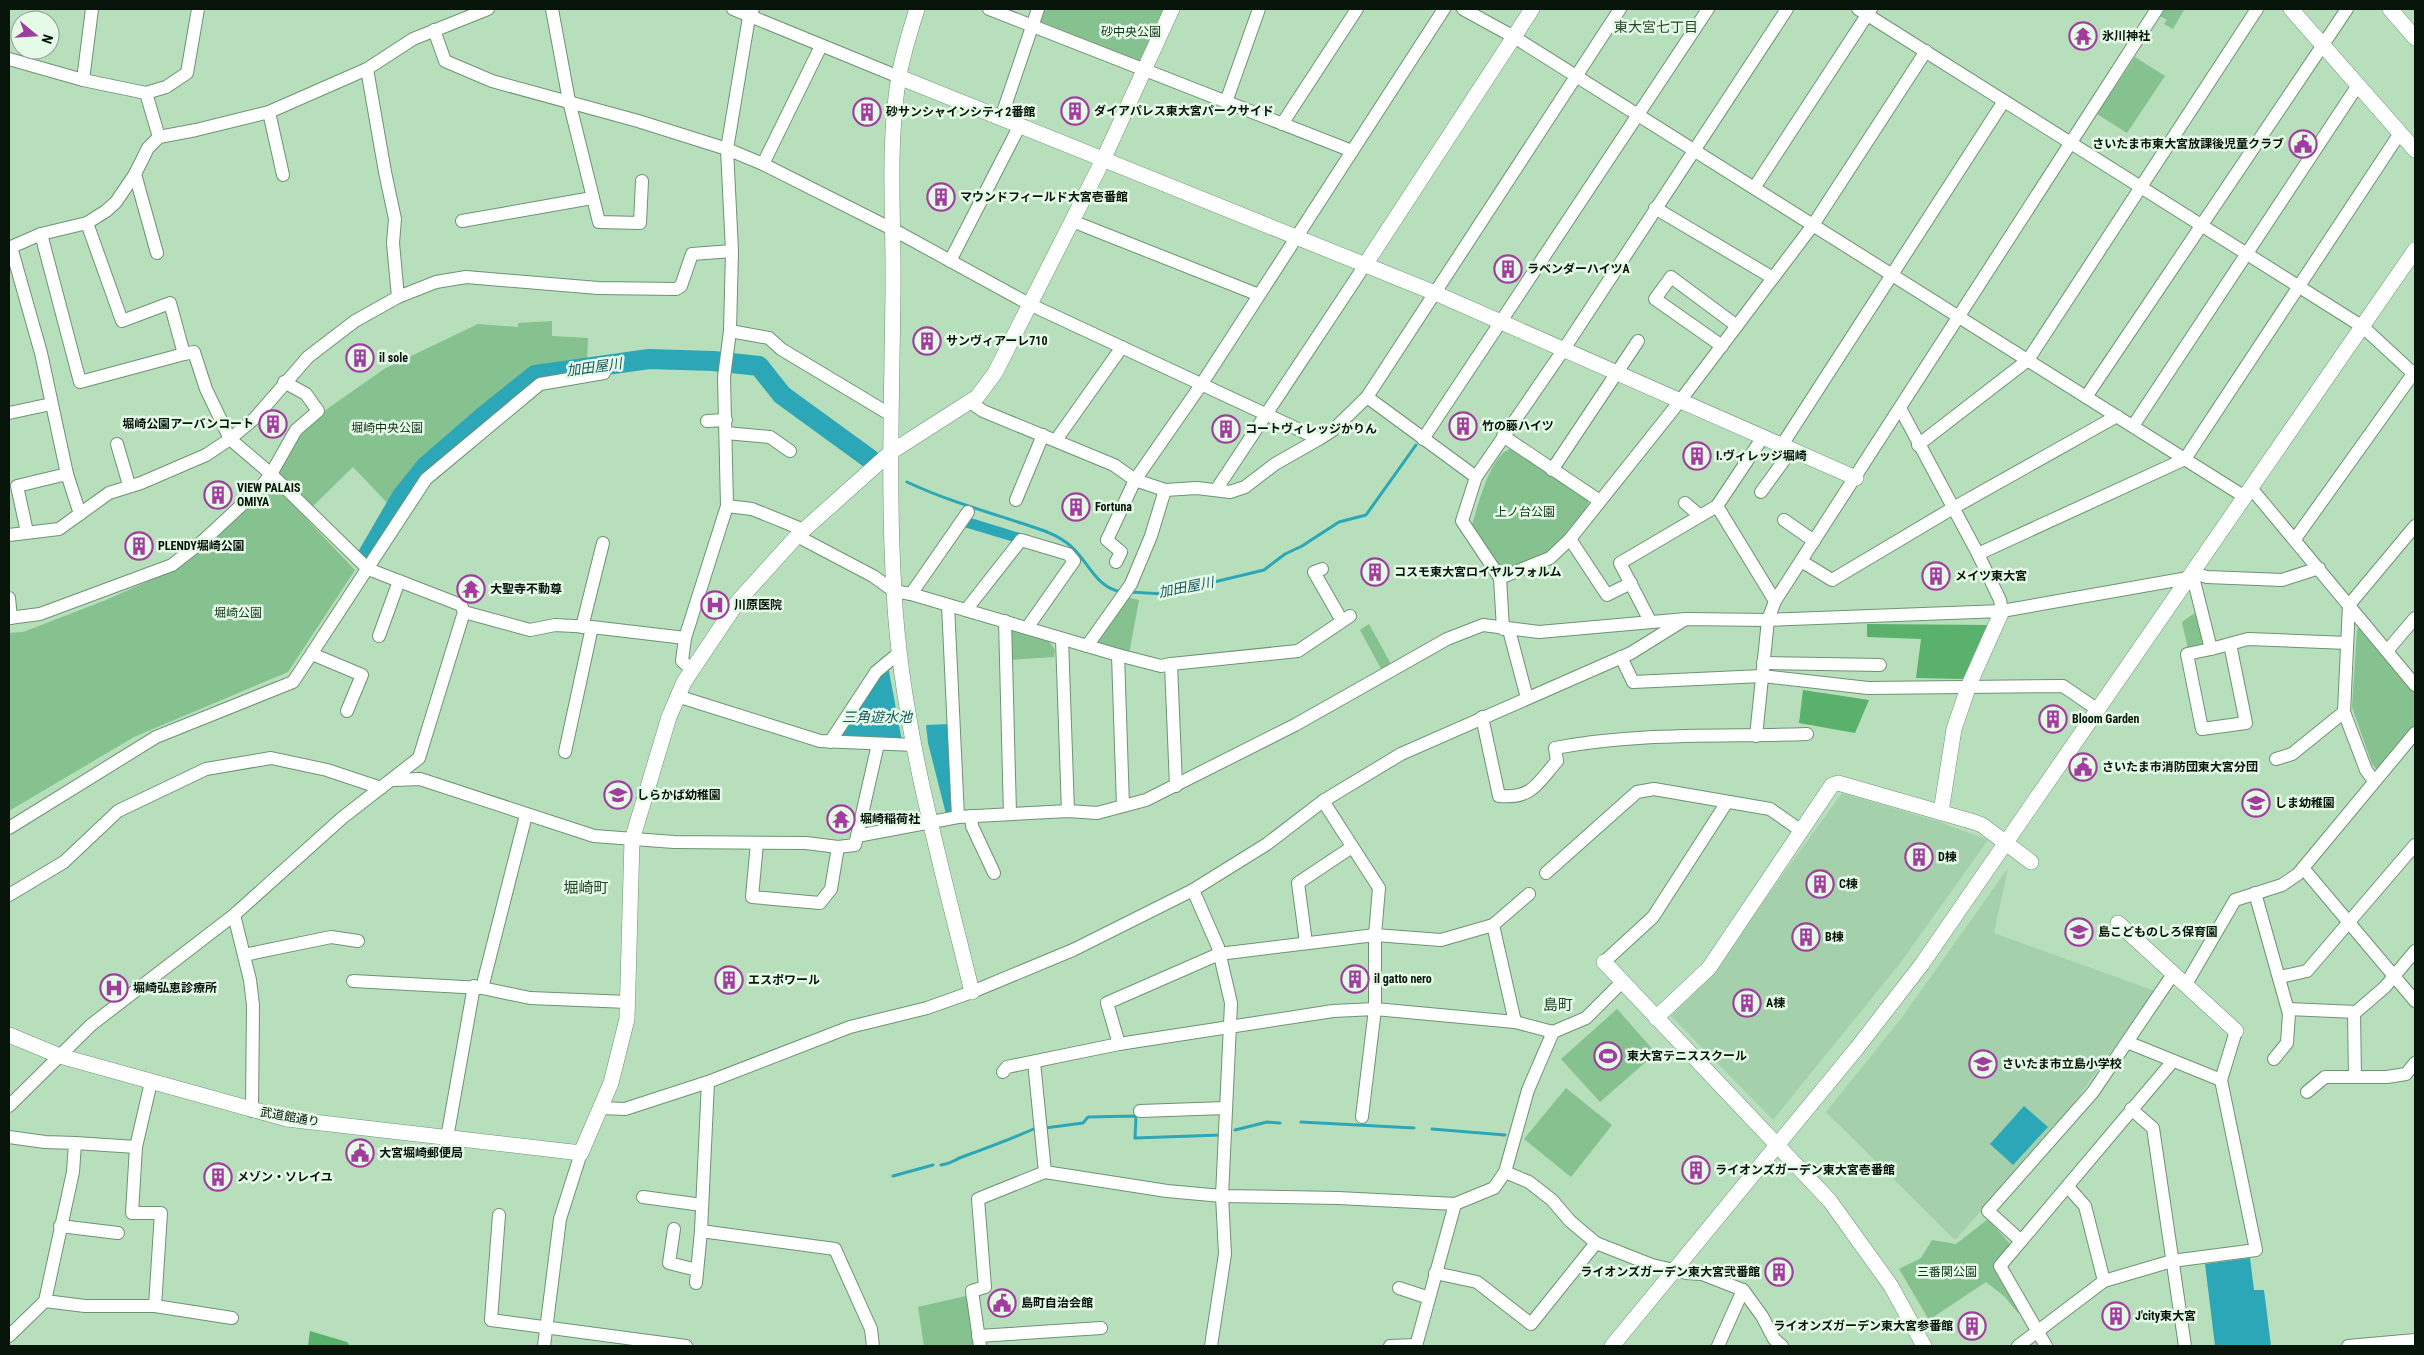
<svg xmlns="http://www.w3.org/2000/svg" width="2424" height="1355" font-family="'Roboto Condensed','Noto Sans JP',sans-serif">
  <style>
    .built { fill: #a4d1ab }
    .green { fill: #85c28f }
    .forest { fill: #59b16c }
    .water { fill: #2ca7b8 }
    .lines { fill: none; stroke-linecap: round; stroke-linejoin: round }
    .stream { stroke: #2ca7b8; stroke-width: 3 }
    .river { stroke: #2ca7b8; stroke-width: 20 }
    .minor-casing { stroke: #6e9373; stroke-width: 14 }
    .tertiary-casing { stroke: #6e9373; stroke-width: 16 }
    .minor { stroke: #fff; stroke-width: 12 }
    .tertiary { stroke: #fff; stroke-width: 15 }
    .labels { text-anchor: middle; dominant-baseline: central; stroke-width: 5; stroke-linejoin: round; paint-order: stroke }
    .park-label { font-size: 12px; fill: #103419; stroke: #e6fae8 }
    .poi-label { font-size: 12px; font-weight: bold; fill: #061409; stroke: #e6fae8; text-anchor: start }
    .street-label { font-size: 12px; fill: #061409; stroke: #e6fae8 }
    .neighbourhood-label { font-size: 14px; fill: #24472b; stroke: #e6fae8 }
    .water-label { font-size: 14px; font-style: italic; fill: #155760; stroke: #e6fae8 }
    .quarter-label { font-size: 15px; fill: #24472b; stroke: #e6fae8 }
  </style>
  <rect width="100%" height="100%" fill="#b7dfbc"/>
  <g class="built">
    <path d="M1842,793L1937,821L1988,840L1901,962L1773,1120L1671,1016L1706,981Z"/>
    <path d="M2008,868L1994,933L2155,991L2056,1128L1955,1240L1826,1112L1903,1016Z"/>
  </g>
  <g class="green">
    <path d="M1043,9H1168L1145,63L1039,21Z"/>
    <path d="M2165,9L2184,10L2173,29L2164,24L2167,20L2160,16Z"/>
    <path d="M2135,57L2165,76L2127,133L2097,114Z"/>
    <path d="M552,321V336L588,338L587,363L539,371L529,375L422,466L392,508L353,467L312,507L272,468L320,414L384,369L478,324L518,327V323Z"/>
    <path d="M1510,449L1586,496L1589,504L1568,534L1549,554L1506,571L1498,569L1471,528C1477,509 1490,455 1510,449Z"/>
    <path d="M273,484L355,570L288,672L134,737L9,811V633L23,632L106,600L175,569Z"/>
    <path d="M1126,597L1139,600L1129,654L1098,646L1096,637Z"/>
    <path d="M2199,610L2207,644L2188,649L2182,622Z"/>
    <path d="M1369,624L1391,664L1381,669L1360,630Z"/>
    <path d="M2359,627L2415,694V727L2377,770L2372,764L2352,707L2357,630Z"/>
    <path d="M1013,630L1049,641L1055,650L1054,657L1009,660L1008,635Z"/>
    <path d="M1617,1009L1656,1053L1600,1102L1561,1059Z"/>
    <path d="M1566,1088L1612,1125L1571,1177L1524,1139Z"/>
    <path d="M1988,1219L2010,1244L1995,1264L2021,1312L2018,1313L2004,1296L1986,1282L1929,1320L1899,1269L1921,1258L1932,1240L1956,1244Z"/>
    <path d="M970,1295L977,1346H924L918,1307Z"/>
  </g>
  <g class="forest">
    <path d="M1867,624L1987,625L1963,679L1916,678L1921,639L1867,637Z"/>
    <path d="M1803,690L1869,700L1855,733L1799,723Z"/>
    <path d="M310,1331L347,1342L350,1346H308Z"/>
  </g>
  <g class="water">
    <path d="M971,518L1020,533L1014,542L964,527Z"/>
    <path d="M888,666L902,741L838,735Z"/>
    <path d="M951,724L955,813L946,814L928,743L926,725Z"/>
    <path d="M2024,1106L2048,1127L2013,1165L1990,1144Z"/>
    <path d="M2250,1258L2254,1290H2264L2271,1346H2215L2205,1264Z"/>
  </g>
  <g class="lines">
    <g class="stream">
      <path d="M907,482C943,499 981,510 1018,522C1035,528 1053,532 1067,543C1088,558 1094,588 1122,592"/>
      <path d="M1129,592L1164,594L1264,570L1285,554L1302,546L1339,522L1366,515L1416,445"/>
      <path d="M1301,1122L1414,1128"/>
      <path d="M1045,1128L1083,1123L1088,1117L1136,1116L1135,1138L1221,1135"/>
      <path d="M1432,1129L1505,1135"/>
      <path d="M1235,1130L1267,1122L1280,1123"/>
      <path d="M941,1165C954,1163 953,1160 962,1157C987,1148 1011,1139 1036,1128"/>
      <path d="M893,1176L933,1165"/>
    </g>
    <path class="river" d="M366,558L402,496L426,466L485,415L535,375L649,359L713,361L759,366L782,395L870,459"/>
    <g class="minor-casing">
      <g id="minor">
        <path d="M552,9L569,101L599,222L640,223L642,181"/>
        <path d="M733,9L899,77"/>
        <path d="M989,9L1352,151"/>
        <path d="M1463,9L1514,37L2245,497"/>
        <path d="M1858,9L2363,327L2415,375"/>
        <path d="M434,30L445,61L492,81L638,121L727,149L763,164L894,230L1029,304L1319,439L1333,430L1367,397L1620,9"/>
        <path d="M9,59L83,80L146,93L166,87L187,73L198,9"/>
        <path d="M367,69L385,172L395,219L393,243L398,297"/>
        <path d="M83,80L92,9"/>
        <path d="M146,93L159,137"/>
        <path d="M1226,102L1259,9"/>
        <path d="M269,112L283,175"/>
        <path d="M1001,118L1038,9"/>
        <path d="M1282,124L1357,9"/>
        <path d="M763,164L821,46"/>
        <path d="M135,174L157,253"/>
        <path d="M1754,188L1871,9"/>
        <path d="M1655,208L1773,278"/>
        <path d="M462,221L592,198"/>
        <path d="M1072,221L1259,295"/>
        <path d="M41,234L80,382L184,354"/>
        <path d="M11,247L41,353L67,474L80,514"/>
        <path d="M9,248L41,234L87,223L106,211L116,202L135,174L148,148L159,137L196,130L269,112L367,69L413,39L488,9"/>
        <path d="M950,261L1020,125"/>
        <path d="M730,331L769,338L781,349L891,415"/>
        <path d="M1722,346L1655,299L1671,277L1737,326"/>
        <path d="M1367,397L1476,477"/>
        <path d="M2086,397L2347,9"/>
        <path d="M970,402L983,411L1114,465L1135,480L1165,490L1197,488L1230,492L1245,487L1275,464L1319,439"/>
        <path d="M1900,408L1978,554L2000,600L2002,611"/>
        <path d="M9,413L51,404"/>
        <path d="M707,421L726,420"/>
        <path d="M2133,426L2358,85"/>
        <path d="M726,433L770,437L790,451"/>
        <path d="M1503,436L1600,501"/>
        <path d="M1423,439L1708,9"/>
        <path d="M1056,440L1122,347"/>
        <path d="M117,444L129,485"/>
        <path d="M1918,445L2028,360L2257,9"/>
        <path d="M1552,470L1638,341"/>
        <path d="M2251,488L2415,685"/>
        <path d="M1216,490L1365,265"/>
        <path d="M1761,492L1785,459L1782,445L2004,101"/>
        <path d="M1016,500L1043,435"/>
        <path d="M1685,503L1700,516"/>
        <path d="M727,506L752,509L799,528L797,536L873,576L894,591L911,594L1118,655L1161,666L1171,664L1176,786"/>
        <path d="M1717,506L1775,601L1768,620L1756,736"/>
        <path d="M1784,520L1814,541"/>
        <path d="M27,532L17,486L67,474"/>
        <path d="M9,535L59,529L109,493L141,483L206,455L230,439L255,418L308,357L355,321L398,297L436,282L466,277L598,288L676,289L681,286L692,254L732,251"/>
        <path d="M1570,539L1607,595L1631,583"/>
        <path d="M2295,539L2415,371"/>
        <path d="M1978,554L2185,459L2400,133"/>
        <path d="M1801,561L1832,580L1953,508L2117,416"/>
        <path d="M1116,562L1121,552L1107,540L1135,480L1201,385L1444,9"/>
        <path d="M1322,569L1314,572L1342,621"/>
        <path d="M2192,573L2211,649L2248,639L2347,643"/>
        <path d="M2192,573L2207,577L2282,580L2319,568"/>
        <path d="M1500,578L1550,558L1570,539L1680,401L1813,225L1926,51"/>
        <path d="M911,594L968,512"/>
        <path d="M9,598L11,618"/>
        <path d="M1775,601L2157,9"/>
        <path d="M948,605L958,817"/>
        <path d="M966,610L1021,540L1068,554L1074,561L1027,628"/>
        <path d="M464,612L530,630L555,625L592,627L685,638"/>
        <path d="M9,618L40,614L172,565L204,540L260,488L271,474L296,430L318,411L306,394L284,382"/>
        <path d="M1005,621L1010,814"/>
        <path d="M1650,621L1620,563L1717,506L1763,437"/>
        <path d="M582,627L603,543"/>
        <path d="M1503,629L1500,578L1462,521L1476,477L1564,349L1787,9"/>
        <path d="M1509,630L1527,698"/>
        <path d="M379,636L399,581"/>
        <path d="M1062,639L1068,811"/>
        <path d="M1087,646L1131,584L1151,536L1165,490"/>
        <path d="M2211,649L2187,654L2202,729L2246,723L2230,644"/>
        <path d="M2387,651L2415,618"/>
        <path d="M312,654L362,675L347,711"/>
        <path d="M1118,655L1123,806"/>
        <path d="M1621,657L1633,682L1762,676L1868,688L2063,686L2098,710"/>
        <path d="M1763,663L1880,665"/>
        <path d="M1171,664L1298,651L1350,616"/>
        <path d="M691,669L682,661L685,638L727,506L724,377L730,331L732,251L727,149L749,17L753,9"/>
        <path d="M677,696L820,741L915,745"/>
        <path d="M1482,717L1499,796C1532,799 1537,784 1557,761L1555,748C1638,732 1723,737 1807,734"/>
        <path d="M830,742L876,672L900,652"/>
        <path d="M565,752L592,627"/>
        <path d="M2276,759L2292,754L2344,712"/>
        <path d="M394,780L420,779L594,836L674,842L806,843L838,847L855,845L878,744"/>
        <path d="M2374,781L2366,770L2344,712L2349,605L2415,526"/>
        <path d="M1323,801L1379,888L1375,935L1441,940L1493,925L1529,894"/>
        <path d="M971,816L972,826L994,873"/>
        <path d="M9,828L156,737L293,682L426,479L540,384L604,373"/>
        <path d="M857,836L958,817L1068,811L1097,813L1146,800L1295,725L1447,639L1483,625L1539,632L1686,619L1768,620L2002,611L2188,578"/>
        <path d="M757,843L752,897L820,903L831,889L838,847"/>
        <path d="M2303,868L2415,1001"/>
        <path d="M1546,873L1637,792L1654,789L1770,809L1800,830"/>
        <path d="M1193,890L1218,947L1231,1003L1222,1196L1225,1254L1211,1346"/>
        <path d="M2255,893L2289,1014L2287,1043L2274,1059"/>
        <path d="M9,895L64,862L118,811L206,769L271,758L327,770L381,788"/>
        <path d="M234,915L250,980L253,1005L252,1111"/>
        <path d="M1493,925L1515,1022"/>
        <path d="M1306,943L1298,883L1352,847"/>
        <path d="M244,955L331,937L358,941"/>
        <path d="M1604,962L1653,917L1727,802"/>
        <path d="M2280,977L2307,971L2415,845"/>
        <path d="M353,981L482,988L526,815"/>
        <path d="M2185,986L2235,900L2282,885L2298,874L2415,733"/>
        <path d="M482,988L530,998L628,1002"/>
        <path d="M2288,1009L2356,1012L2385,987L2415,951"/>
        <path d="M2354,1012L2355,1076"/>
        <path d="M2127,1042L2221,1080"/>
        <path d="M1119,1044L1107,1003L1219,954L1375,935V1009L1362,1117"/>
        <path d="M1034,1062L1045,1172"/>
        <path d="M1003,1072L1007,1067L1119,1044L1333,1011L1375,1009L1515,1022L1553,1032"/>
        <path d="M151,1082L136,1147L132,1213H161L155,1306"/>
        <path d="M708,1082L701,1231L835,1249L871,1329L873,1346"/>
        <path d="M2307,1092L2325,1077H2387L2406,1074L2415,1063"/>
        <path d="M9,1106L91,1025L234,915L342,818L419,758L464,612L461,605L368,569L271,474L230,439L206,389L194,352L184,354L170,303L122,321L87,223"/>
        <path d="M602,1108L625,1109L708,1082L850,1027L927,1008L972,992L1073,950L1193,890L1267,844L1323,801L1401,754L1631,653L1684,620"/>
        <path d="M2131,1109L2153,1128L2185,1346"/>
        <path d="M1140,1111L1226,1108"/>
        <path d="M9,1137L45,1142L75,1143L73,1172L45,1301"/>
        <path d="M447,1138L474,986"/>
        <path d="M75,1143L136,1147"/>
        <path d="M1505,1172L1529,1182L1552,1200L1570,1221L1596,1243L1652,1265L1686,1273L1702,1274L1743,1290L1762,1316L1774,1339L1782,1346"/>
        <path d="M2068,1187L2085,1206L2104,1281"/>
        <path d="M643,1197L702,1205"/>
        <path d="M499,1215L491,1320L686,1346"/>
        <path d="M60,1226L118,1233"/>
        <path d="M674,1229L669,1263L697,1270"/>
        <path d="M2021,1241L1988,1211L2093,1092L2173,974"/>
        <path d="M1435,1273L1477,1282L1531,1324L1596,1243"/>
        <path d="M696,1283L701,1231"/>
        <path d="M1399,1288L1429,1298"/>
        <path d="M9,1336L45,1301L85,1306H155L232,1318"/>
        <path d="M978,1336L1101,1328"/>
        <path d="M544,1346L560,1219L581,1153"/>
        <path d="M980,1346L972,1291L985,1287L978,1199L1045,1172L1167,1191L1222,1196L1338,1198L1455,1204L1494,1188L1505,1172L1528,1090L1553,1032L1586,1018L1622,982"/>
        <path d="M1390,1346L1416,1345"/>
        <path d="M1416,1346L1455,1204"/>
        <path d="M1718,1346L1743,1290"/>
        <path d="M2018,1346L2104,1281L2172,1261L2256,1250L2221,1080L2236,1031"/>
        <path d="M2046,1346L2000,1266L2173,1061"/>
        <path d="M2348,1346L2415,1340"/>
      </g>
    </g>
    <g class="tertiary-casing">
      <g id="tertiary">
        <path d="M917,9C910,31 903,53 899,76C887,146 894,220 893,291C892,391 888,491 894,591C901,727 940,860 972,992"/>
        <path d="M2291,9L2415,150"/>
        <path d="M2390,9L2415,38"/>
        <path d="M899,77L1435,293L1856,478"/>
        <path d="M1365,265L1532,9"/>
        <path d="M1941,812L1954,729L1969,685L2002,611"/>
        <path d="M2118,923L2236,1031"/>
        <path d="M1604,962L1830,1201L1891,1286L1924,1346"/>
        <path d="M1656,1018L1709,968L1832,785L1838,783L1974,822L1982,825L2031,862"/>
        <path d="M9,1035L60,1056L287,1119L581,1153L611,1083L627,1019L632,840L669,717L684,682L739,600L797,536L891,452L977,397L995,373L1104,158L1172,9"/>
        <path d="M1612,1346L1857,1048L1922,964L2415,250"/>
      </g>
    </g>
    <use href="#minor" class="minor"/>
    <use href="#tertiary" class="tertiary"/>
  </g>
  <defs>
    <g id="temple-ring" transform="scale(1.4375)"><circle r="9.5" fill="#e6fae8" stroke="#a23c9f" stroke-width="1.5"/><path d="M0-6L5-2H3V0L6.5 2.5H4V6H1.5V3h-3V6H-4V2.5H-6.5L-3 0V-2H-5Z" fill="#a23c9f"/></g>
    <g id="building-ring" transform="scale(1.4375)"><circle r="9.5" fill="#e6fae8" stroke="#a23c9f" stroke-width="1.5"/><path d="M-4-6H4V6H1V3H-1V6H-4ZM-2.5-4.3h1.7v1.8h-1.7ZM.8-4.3h1.7v1.8H.8ZM-2.5-1h1.7V.8h-1.7ZM.8-1h1.7V.8H.8Z" fill="#a23c9f"/></g>
    <g id="civic-ring" transform="scale(1.4375)"><circle r="9.5" fill="#e6fae8" stroke="#a23c9f" stroke-width="1.5"/><path d="M-.6-6.5H3V-4.5H.6V-3L4-1V1h2V6H-6V1h2V-1L-.6-3ZM-1.2 2.5V6h2.4V2.5Z" fill="#a23c9f"/></g>
    <g id="hospital-ring" transform="scale(1.4375)"><circle r="9.5" fill="#e6fae8" stroke="#a23c9f" stroke-width="1.5"/><path d="M-5-5h3v3.5h4V-5h3V5h-3V1.5h-4V5h-3Z" fill="#a23c9f"/></g>
    <g id="school-ring" transform="scale(1.4375)"><circle r="9.5" fill="#e6fae8" stroke="#a23c9f" stroke-width="1.5"/><path d="M0-5L7-2L0 1L-7-2ZM-4 1L0 2.5L4 1V4Q0 6-4 4Z" fill="#a23c9f"/></g>
    <g id="stadium-ring" transform="scale(1.4375)"><circle r="9.5" fill="#e6fae8" stroke="#a23c9f" stroke-width="1.5"/><path d="M0-5a6.5 5 0 1 0 0 10a6.5 5 0 1 0 0-10ZM-3.5-1.8h7v3.6h-7Z" fill="#a23c9f"/></g>
  </defs>
  <g fill-rule="evenodd">
    <use href="#temple-ring" x="2083" y="36"/>
    <use href="#building-ring" x="1075" y="111"/>
    <use href="#building-ring" x="867" y="112"/>
    <use href="#civic-ring" x="2303" y="144"/>
    <use href="#building-ring" x="941" y="197"/>
    <use href="#building-ring" x="1508" y="269"/>
    <use href="#building-ring" x="927" y="341"/>
    <use href="#building-ring" x="360" y="358"/>
    <use href="#building-ring" x="273" y="424"/>
    <use href="#building-ring" x="1463" y="426"/>
    <use href="#building-ring" x="1226" y="429"/>
    <use href="#building-ring" x="1697" y="456"/>
    <use href="#building-ring" x="218" y="495"/>
    <use href="#building-ring" x="1076" y="507"/>
    <use href="#building-ring" x="139" y="546"/>
    <use href="#building-ring" x="1375" y="572"/>
    <use href="#building-ring" x="1936" y="576"/>
    <use href="#temple-ring" x="471" y="589"/>
    <use href="#hospital-ring" x="715" y="605"/>
    <use href="#building-ring" x="2053" y="719"/>
    <use href="#civic-ring" x="2083" y="767"/>
    <use href="#school-ring" x="618" y="795"/>
    <use href="#school-ring" x="2256" y="803"/>
    <use href="#temple-ring" x="841" y="819"/>
    <use href="#building-ring" x="1919" y="857"/>
    <use href="#building-ring" x="1820" y="884"/>
    <use href="#school-ring" x="2079" y="932"/>
    <use href="#building-ring" x="1806" y="937"/>
    <use href="#building-ring" x="1355" y="979"/>
    <use href="#building-ring" x="729" y="980"/>
    <use href="#hospital-ring" x="114" y="988"/>
    <use href="#building-ring" x="1747" y="1003"/>
    <use href="#stadium-ring" x="1608" y="1056"/>
    <use href="#school-ring" x="1983" y="1064"/>
    <use href="#civic-ring" x="360" y="1153"/>
    <use href="#building-ring" x="1696" y="1170"/>
    <use href="#building-ring" x="218" y="1177"/>
    <use href="#building-ring" x="1779" y="1272"/>
    <use href="#civic-ring" x="1002" y="1303"/>
    <use href="#building-ring" x="2116" y="1316"/>
    <use href="#building-ring" x="1972" y="1326"/>
  </g>
  <g class="labels">
    <g class="park-label">
      <text x="1131" y="32">砂中央公園</text>
      <text x="387" y="428">堀崎中央公園</text>
      <text x="1525" y="512">上ノ台公園</text>
      <text x="238" y="613">堀崎公園</text>
      <text x="1947" y="1272">三番関公園</text>
    </g>
    <g class="poi-label">
      <text x="2102" y="36">氷川神社</text>
      <text x="1094" y="111">ダイアパレス東大宮パークサイド</text>
      <text x="886" y="112">砂サンシャインシティ2番館</text>
      <text x="2284" y="144" text-anchor="end">さいたま市東大宮放課後児童クラブ</text>
      <text x="960" y="197">マウンドフィールド大宮壱番館</text>
      <text x="1527" y="269">ラベンダーハイツA</text>
      <text x="946" y="341">サンヴィアーレ710</text>
      <text x="379" y="358">il sole</text>
      <text x="254" y="424" text-anchor="end">堀崎公園アーバンコート</text>
      <text x="1482" y="426">竹の藤ハイツ</text>
      <text x="1245" y="429">コートヴィレッジかりん</text>
      <text x="1716" y="456">I.ヴィレッジ堀崎</text>
      <text x="237" y="488">VIEW PALAIS<tspan x="237" dy="14">OMIYA</tspan></text>
      <text x="1095" y="507">Fortuna</text>
      <text x="158" y="546">PLENDY堀崎公園</text>
      <text x="1394" y="572">コスモ東大宮ロイヤルフォルム</text>
      <text x="1955" y="576">メイツ東大宮</text>
      <text x="490" y="589">大聖寺不動尊</text>
      <text x="734" y="605">川原医院</text>
      <text x="2072" y="719">Bloom Garden</text>
      <text x="2102" y="767">さいたま市消防団東大宮分団</text>
      <text x="637" y="795">しらかば幼稚園</text>
      <text x="2275" y="803">しま幼稚園</text>
      <text x="860" y="819">堀崎稲荷社</text>
      <text x="1938" y="857">D棟</text>
      <text x="1839" y="884">C棟</text>
      <text x="2098" y="932">島こどものしろ保育園</text>
      <text x="1825" y="937">B棟</text>
      <text x="1374" y="979">il gatto nero</text>
      <text x="748" y="980">エスポワール</text>
      <text x="133" y="988">堀崎弘恵診療所</text>
      <text x="1766" y="1003">A棟</text>
      <text x="1627" y="1056">東大宮テニススクール</text>
      <text x="2002" y="1064">さいたま市立島小学校</text>
      <text x="379" y="1153">大宮堀崎郵便局</text>
      <text x="1715" y="1170">ライオンズガーデン東大宮壱番館</text>
      <text x="237" y="1177">メゾン・ソレイユ</text>
      <text x="1760" y="1272" text-anchor="end">ライオンズガーデン東大宮弐番館</text>
      <text x="1021" y="1303">島町自治会館</text>
      <text x="2135" y="1316">J'city東大宮</text>
      <text x="1953" y="1326" text-anchor="end">ライオンズガーデン東大宮参番館</text>
    </g>
    <g class="street-label">
      <text transform="translate(290 1117) rotate(10)">武道館通り</text>
    </g>
    <g class="neighbourhood-label">
      <text x="1656" y="27">東大宮七丁目</text>
    </g>
    <g class="water-label">
      <text transform="translate(594 367) rotate(-8)">加田屋川</text>
      <text transform="translate(1186 587) rotate(-11)">加田屋川</text>
      <text x="877" y="717">三角遊水池</text>
    </g>
    <g class="quarter-label">
      <text x="586" y="888">堀崎町</text>
      <text x="1558" y="1005">島町</text>
    </g>
  </g>
  <rect width="2424" height="1355" fill="none" stroke="#061409" stroke-width="20"/>
  <g transform="translate(35 35) rotate(108)"><circle r="24" fill="#e6fae8" stroke="#8c9e8f"/>
  <path d="M0-4L9 19L0 12L-9 19Z" fill="#a23c9f"/>
  <text y="-8" font-size="14" font-weight="bold" text-anchor="middle" fill="#061409">N</text>
  </g>
</svg>
